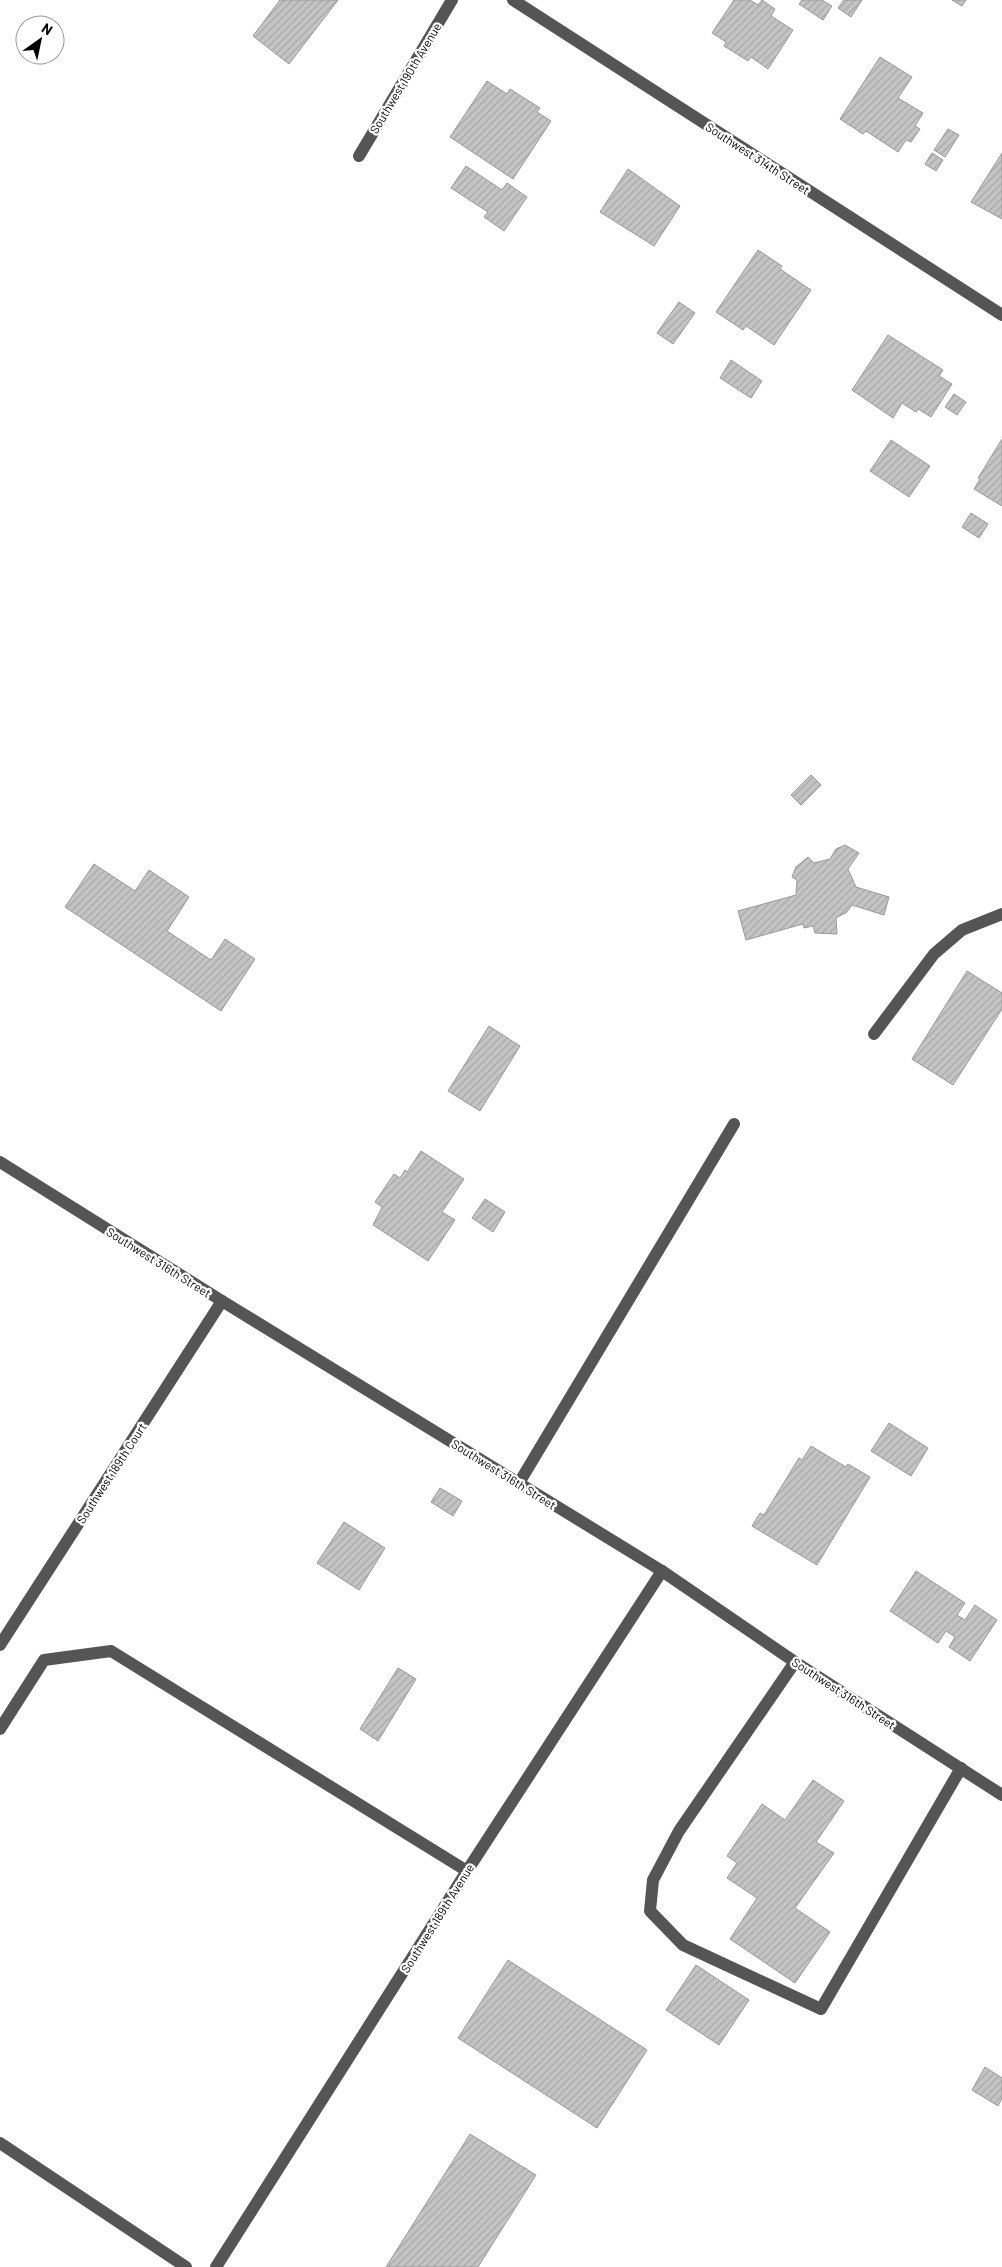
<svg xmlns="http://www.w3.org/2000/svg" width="1002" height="2267" font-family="Barlow,sans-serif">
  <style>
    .building { fill: url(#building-hatch); stroke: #999 }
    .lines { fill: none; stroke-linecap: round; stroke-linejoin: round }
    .minor { stroke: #555; stroke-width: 12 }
    .labels { text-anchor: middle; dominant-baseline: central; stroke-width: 4.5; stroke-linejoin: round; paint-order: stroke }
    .street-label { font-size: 12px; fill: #000; stroke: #fff }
  </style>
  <defs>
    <pattern id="building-hatch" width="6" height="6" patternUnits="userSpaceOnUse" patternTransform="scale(1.25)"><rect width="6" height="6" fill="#c4c4c4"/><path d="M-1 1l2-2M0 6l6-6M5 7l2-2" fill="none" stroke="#a7a7a7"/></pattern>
  </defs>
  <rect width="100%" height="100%" fill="#fff"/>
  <g class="building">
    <path d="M280,0H338L289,64L253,36Z"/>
    <path d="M734,0H750L758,5L762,0L775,9L771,16L793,30L768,69L751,57L748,61L724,46L726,42L712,33Z"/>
    <path d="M802,0H822L832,6L823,20L799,4Z"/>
    <path d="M844,0H862L851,17L838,8Z"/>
    <path d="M952,0H966L962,6Z"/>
    <path d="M880,57L912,77L898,98L923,113L915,126L920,129L911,142L906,140L898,152L866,131L863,134L840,119Z"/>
    <path d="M487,81L507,94L510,89L540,108L537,112L551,121L513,179L450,137Z"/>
    <path d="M948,129L959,135L945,157L934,150Z"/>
    <path d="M932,153L943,160L936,171L925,164Z"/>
    <path d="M1002,153V219L971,202Z"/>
    <path d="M466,166L502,190L507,183L527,197L504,231L484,217L488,212L451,188Z"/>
    <path d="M628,169L680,206L654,246L600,212Z"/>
    <path d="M758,250L782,266L780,269L811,290L774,345L746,326L743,330L716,312Z"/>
    <path d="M679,302L695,313L673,344L657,333Z"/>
    <path d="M888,335L943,370L939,376L952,384L931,417L918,409L916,412L902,403L893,418L852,390Z"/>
    <path d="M731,360L762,381L751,398L720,378Z"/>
    <path d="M954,394L966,402L957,415L945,407Z"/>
    <path d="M1002,439V506L974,489L980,479L978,478Z"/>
    <path d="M891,440L930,466L909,497L870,471Z"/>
    <path d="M971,513L988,524L979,538L962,527Z"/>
    <path d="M811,775L821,785L801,805L791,795Z"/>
    <path d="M845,845L859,853L848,869L856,887L889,897L884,915L852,905L847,912L836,918L837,934L815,933L813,926L804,928L803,924L746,940L738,911L796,895L797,880L792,877L796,867L808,857L814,863L830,859L836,849Z"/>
    <path d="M94,864L135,891L149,870L189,897L167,931L211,960L225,939L255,959L221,1011L65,907Z"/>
    <path d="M967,971L1002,993V1009L953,1085L912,1059Z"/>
    <path d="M489,1026L520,1046L480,1111L448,1091Z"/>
    <path d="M421,1151L464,1179L442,1212L455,1220L428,1261L373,1225L382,1207L375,1202L394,1174L400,1178L405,1170L407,1172Z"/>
    <path d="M485,1199L505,1212L493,1232L472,1218Z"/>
    <path d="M889,1423L928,1448L911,1476L871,1451Z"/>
    <path d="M811,1446L846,1467L848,1464L870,1477L817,1565L752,1526L760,1513L764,1515L799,1458L802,1460Z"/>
    <path d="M440,1488L462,1501L453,1516L431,1502Z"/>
    <path d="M344,1522L385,1548L359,1590L317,1563Z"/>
    <path d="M916,1571L965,1603L957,1615L965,1620L975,1605L997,1620L970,1661L949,1647L955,1637L946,1631L938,1643L890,1611Z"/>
    <path d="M398,1668L416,1679L378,1741L360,1729Z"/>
    <path d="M813,1780L844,1801L816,1842L834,1853L795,1908L830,1932L795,1983L730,1939L757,1898L727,1878L737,1863L727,1856L762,1804L785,1820Z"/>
    <path d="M508,1960L647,2050L597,2128L458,2038Z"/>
    <path d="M696,1965L749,2000L719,2045L666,2010Z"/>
    <path d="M985,2067L1002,2078V2098L998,2106L972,2090Z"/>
    <path d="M470,2134L536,2175L478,2267H386Z"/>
  </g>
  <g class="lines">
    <g class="minor">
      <path d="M513,0L1002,315"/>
      <path d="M359,156L452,0"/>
      <path d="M874,1034L934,954L962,930L1002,914"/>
      <path d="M0,1162L222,1301L662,1571L795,1662L1002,1795"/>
      <path d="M519,1483L734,1124"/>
      <path d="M0,1645L222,1301"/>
      <path d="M795,1662L679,1831L653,1880L650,1911L683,1945L821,2009L961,1768"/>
      <path d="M0,1729L44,1660L111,1651L467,1871"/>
      <path d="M0,2143L186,2267"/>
      <path d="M216,2267L467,1871L662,1571"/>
    </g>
  </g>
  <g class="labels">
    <g class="street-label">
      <text transform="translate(405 78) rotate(-59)">Southwest 190th Avenue</text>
      <text transform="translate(758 158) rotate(33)">Southwest 314th Street</text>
      <text transform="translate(159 1262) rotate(32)">Southwest 316th Street</text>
      <text transform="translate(111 1473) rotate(-57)">Southwest 189th Court</text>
      <text transform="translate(504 1474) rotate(32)">Southwest 316th Street</text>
      <text transform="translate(844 1693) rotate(33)">Southwest 316th Street</text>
      <text transform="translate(437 1918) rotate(-58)">Southwest 189th Avenue</text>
    </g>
  </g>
  <g transform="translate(40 40) rotate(33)"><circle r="24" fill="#ffffff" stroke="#999999"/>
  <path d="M0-4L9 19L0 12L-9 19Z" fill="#000000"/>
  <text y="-8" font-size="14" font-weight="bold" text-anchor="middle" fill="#000000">N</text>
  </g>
</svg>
